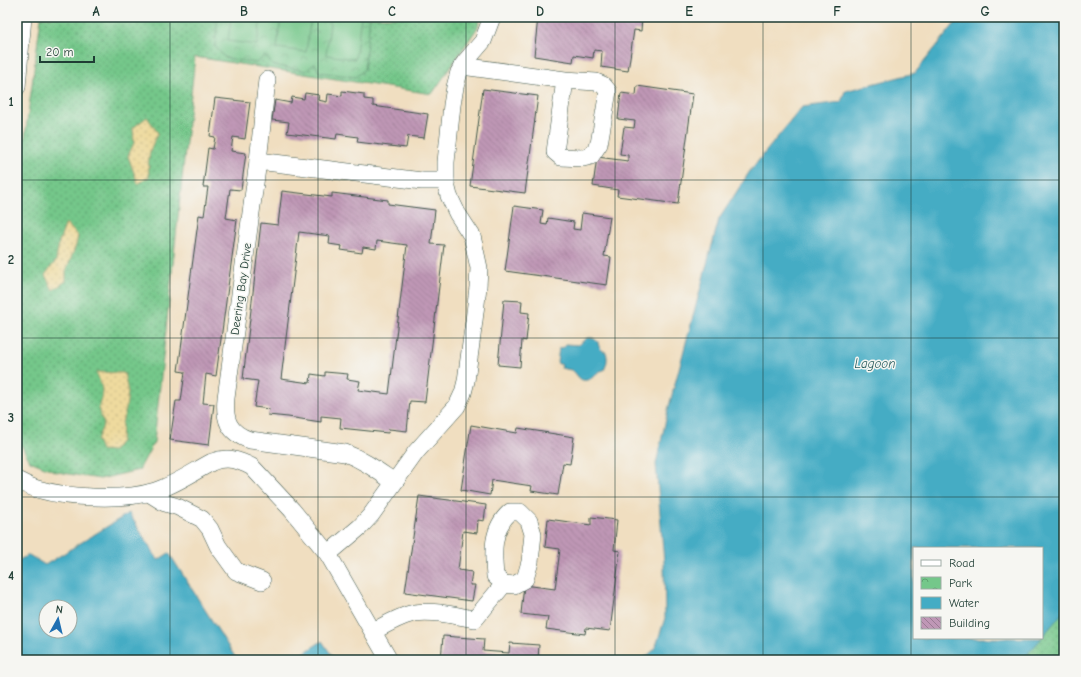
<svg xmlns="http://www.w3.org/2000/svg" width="1081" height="677" font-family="'Comic Neue',sans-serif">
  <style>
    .grass { fill: url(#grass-dots); stroke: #4a825f }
    .sand { fill: url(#sand-dots); stroke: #868c69 }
    .park { fill: url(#park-crowns); stroke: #4a825f }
    .pitch { fill: #74c78a; stroke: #4a825f }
    .water { fill: #44acc4; stroke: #32747c; fill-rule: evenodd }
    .building { fill: url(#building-back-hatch); fill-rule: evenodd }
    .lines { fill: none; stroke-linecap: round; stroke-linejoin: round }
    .minor-casing { stroke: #3e5549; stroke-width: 18 }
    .minor { stroke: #fff; stroke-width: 17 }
    .grid { fill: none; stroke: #1f3d34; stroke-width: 1; stroke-opacity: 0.55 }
    .labels { text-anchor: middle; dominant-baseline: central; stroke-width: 3; stroke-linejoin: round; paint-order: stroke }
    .street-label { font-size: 12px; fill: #1f3d34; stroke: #f6f6f2 }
    .water-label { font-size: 13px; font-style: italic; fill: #2a5e5f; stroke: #f6f6f2 }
    .neatline { fill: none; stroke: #1f3d34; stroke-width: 1.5 }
    .grid-label { font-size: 13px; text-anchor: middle; font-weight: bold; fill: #1f3d34 }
  </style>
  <defs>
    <pattern id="grass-dots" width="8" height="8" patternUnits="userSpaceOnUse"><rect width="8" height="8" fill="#74c78a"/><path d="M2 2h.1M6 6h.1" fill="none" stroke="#5fa372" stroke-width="1.8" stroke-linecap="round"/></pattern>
    <pattern id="sand-dots" width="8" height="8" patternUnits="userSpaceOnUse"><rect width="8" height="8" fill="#eeda9e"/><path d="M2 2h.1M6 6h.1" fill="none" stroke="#ccbc89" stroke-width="1.8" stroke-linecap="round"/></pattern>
    <pattern id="park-crowns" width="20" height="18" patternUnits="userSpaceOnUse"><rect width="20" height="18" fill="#74c78a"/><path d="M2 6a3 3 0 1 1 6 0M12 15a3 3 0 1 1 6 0" fill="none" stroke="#5fa372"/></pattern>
    <pattern id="building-back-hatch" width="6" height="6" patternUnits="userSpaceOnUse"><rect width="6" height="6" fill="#bf97b6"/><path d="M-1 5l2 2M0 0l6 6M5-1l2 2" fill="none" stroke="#9b7c95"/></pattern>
  </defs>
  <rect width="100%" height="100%" fill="#f6f6f2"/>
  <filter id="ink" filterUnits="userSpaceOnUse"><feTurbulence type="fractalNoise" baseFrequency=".025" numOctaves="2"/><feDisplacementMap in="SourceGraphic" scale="8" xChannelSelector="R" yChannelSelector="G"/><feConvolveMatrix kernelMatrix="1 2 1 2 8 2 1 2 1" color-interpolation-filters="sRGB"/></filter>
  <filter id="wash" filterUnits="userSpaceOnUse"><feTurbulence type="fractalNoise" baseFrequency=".012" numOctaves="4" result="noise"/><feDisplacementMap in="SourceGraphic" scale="16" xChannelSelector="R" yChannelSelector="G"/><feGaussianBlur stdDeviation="0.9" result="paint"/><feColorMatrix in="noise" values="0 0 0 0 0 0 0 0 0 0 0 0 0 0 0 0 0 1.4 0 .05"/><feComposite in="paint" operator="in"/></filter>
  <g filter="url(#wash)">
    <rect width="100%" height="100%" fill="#f0dec0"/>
    <g class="grass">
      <path d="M41,17H480L478,27L432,94L195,57L154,442L139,470L100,479L57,472L30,461L17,438V197Z"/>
      <path d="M1064,611V660H1022Z"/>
    </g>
    <g class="sand">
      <path d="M147,117L158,133C148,152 148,157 149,177L138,184L128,156L134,143L133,128Z"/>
      <path d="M66,223L78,236L76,245L66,271V281L53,290L45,275L56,261L59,242Z"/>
      <path d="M96,372L124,373L128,392L126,409L122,423L121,441L113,451L101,450L97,440L104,423C94,404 101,408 102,391C102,385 98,378 96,372Z"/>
    </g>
    <path class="park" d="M218,17H370L364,70L355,77L319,72L315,63L306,71L272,65L266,55L256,63L225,58L215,46Z"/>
    <g class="pitch">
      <path d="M231,17H261L257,45L228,41Z"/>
      <path d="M281,17H311L306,52L277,48Z"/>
      <path d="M331,17H361L355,59L326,55Z"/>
    </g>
    <g class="water">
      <path d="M960,17H1064V611L1042,637V548H914V638H1042L1022,660H642L655,649L665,618L664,562L656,464L668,410L719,219L750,171L802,107L841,102L845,91L915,73Z"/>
      <path d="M587,338H593L598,342C598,347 602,351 606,352C608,359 607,364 604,370C596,371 594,379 587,380C578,382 578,373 571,370C568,369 564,369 561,368L562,365L557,363L559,348L564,347L565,344L578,345Z"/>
      <path d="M129,513L158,560L169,553L237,660H17V561L29,555L45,565ZM46,607H70V631H46Z"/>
      <path d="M322,641L335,660H293Z"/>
    </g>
    <g id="blocks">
      <g class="building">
        <path d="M538,17H642L641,31L634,30L628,71L601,67L602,51L594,50L593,58L574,55L573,62L534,56Z"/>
        <path d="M637,86L693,94L678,204L617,196L618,190L593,186L597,157L628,161V155L620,154L624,127L634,128L635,121L618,119L621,93L636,95Z"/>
        <path d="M483,89L538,96L525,193L470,186Z"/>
        <path d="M342,91L364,94V99L373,100V106L428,114L424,138L408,136L406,148L357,142L358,137L337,134L336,139L287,133L289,122L272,120L275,100L291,103L292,97L304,99L305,93L319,95L318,100L327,102L328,94L342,96Z"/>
        <path d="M215,98L250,102L245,139L233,137L231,151L246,153L241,190L230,189L226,218L237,220L216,376L206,374L203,403L214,404L209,445L170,440L176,401H181L185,372L178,371L199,215L204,216L208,187H203L208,148L213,149L215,137L210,136Z"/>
        <path d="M282,191L332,197V193L388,200V204L435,210L431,244L444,245L425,402L410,401L407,431L389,429L388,433L340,428L341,418L321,416V422L288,417L268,415L269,409L254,407L258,381L243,379L261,223L278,225ZM299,232L330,236L329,244L342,246L341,250L362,253L363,247L376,249L377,241L407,245L389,394L358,390L360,381L347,379L348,374L325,372V376L311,374L310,383L281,379Z"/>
        <path d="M514,206L543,210L541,224L547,225L548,218L574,222L573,229L580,230L582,213L610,217L604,256L611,257L607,285L505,271Z"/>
        <path d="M504,300L522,301L521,312L529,313L526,341L522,340L520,367L498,365Z"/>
        <path d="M471,425L517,433L518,428L574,437L570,464L563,463L558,495L531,491L532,486L492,480L490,495L461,490Z"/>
        <path d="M419,496L486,505L484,521L478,520L477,533L463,531L458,570L472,572L470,585H475L472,601L405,592Z"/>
        <path d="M591,517L617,520L614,550L620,551L610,631L586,628L585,634L546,629L548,617L521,614L524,585L555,589L560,549L545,547L548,519L591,525Z"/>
        <path d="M443,636L484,639L483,651L509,653L510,643L539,645L538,660H441Z"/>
      </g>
    </g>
  </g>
  <g filter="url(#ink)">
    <use href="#blocks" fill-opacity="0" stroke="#3e5549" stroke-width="1"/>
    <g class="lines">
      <g class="minor-casing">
        <g id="minor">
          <path d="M462,66L565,80L596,82L603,85L608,91L599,144L591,156L583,158L561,157L555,152L565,80"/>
          <path d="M17,87L23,17"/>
          <path d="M258,161L267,80"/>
          <path d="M17,480C23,483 30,487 37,489C68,498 123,501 155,491C175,485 193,472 212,462C227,456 239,460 252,467L292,510L328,554L389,660"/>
          <path d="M394,482C378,471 364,460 345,453L250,440C228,433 224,419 226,398L258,161L422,181H446"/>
          <path d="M149,493L165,503L178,507L202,519L210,529L218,546L236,571L262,581"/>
          <path d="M328,554L360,527L371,515L416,452L457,406L463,393L466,381L474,321L478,287L479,268L472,236L457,213L449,196L446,184V162L452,105L455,87L459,72L465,62L483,41L492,17"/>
          <path d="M373,631C384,626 395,619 407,615C425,608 456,616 475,619L504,584L514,585L525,579L530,562L533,534L529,521L520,512H510C491,529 493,553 495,576L504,584"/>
        </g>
      </g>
      <use href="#minor" class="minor"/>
    </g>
  </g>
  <path class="grid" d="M170,17V660M318,17V660M466,17V660M615,17V660M763,17V660M911,17V660M17,180H1064M17,338H1064M17,497H1064"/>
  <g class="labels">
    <g class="street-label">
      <text transform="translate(241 289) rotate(-82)">Deering Bay Drive</text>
    </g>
    <g class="water-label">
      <text x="875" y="363">Lagoon</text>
    </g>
  </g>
  <rect width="1081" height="677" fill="none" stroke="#f6f6f2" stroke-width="44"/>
  <rect x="913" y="547" width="130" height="92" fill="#f6f6f2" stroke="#a0aca6"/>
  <rect x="921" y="560" width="20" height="6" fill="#ffffff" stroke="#a0aca6"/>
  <text x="949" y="567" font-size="12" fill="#1f3d34">Road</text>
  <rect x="921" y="577" width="20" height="12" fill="url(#park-crowns)" stroke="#a0aca6"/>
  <text x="949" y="587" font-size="12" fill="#1f3d34">Park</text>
  <rect x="921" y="597" width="20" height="12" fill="#44acc4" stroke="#a0aca6"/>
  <text x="949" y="607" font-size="12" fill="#1f3d34">Water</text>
  <rect x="921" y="617" width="20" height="12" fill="url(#building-back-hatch)" stroke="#a0aca6"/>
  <text x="949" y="627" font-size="12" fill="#1f3d34">Building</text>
  <g transform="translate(58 619) rotate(8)"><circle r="19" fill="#f6f6f2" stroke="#a0aca6"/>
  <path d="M0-3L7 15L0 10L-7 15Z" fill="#1f6fb2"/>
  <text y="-6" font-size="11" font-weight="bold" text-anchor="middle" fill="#1f3d34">N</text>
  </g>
  <path d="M40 56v6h54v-6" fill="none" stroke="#1f3d34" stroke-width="2"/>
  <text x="46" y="56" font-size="12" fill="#1f3d34" stroke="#f6f6f2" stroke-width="3" paint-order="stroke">20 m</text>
  <rect x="22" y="22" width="1037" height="633" class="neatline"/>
  <g class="grid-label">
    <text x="96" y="16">A</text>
    <text x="244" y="16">B</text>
    <text x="392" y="16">C</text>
    <text x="540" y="16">D</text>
    <text x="689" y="16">E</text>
    <text x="837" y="16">F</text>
    <text x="985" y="16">G</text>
    <text x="11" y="106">1</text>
    <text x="11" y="264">2</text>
    <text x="11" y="422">3</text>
    <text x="11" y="580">4</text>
  </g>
</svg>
